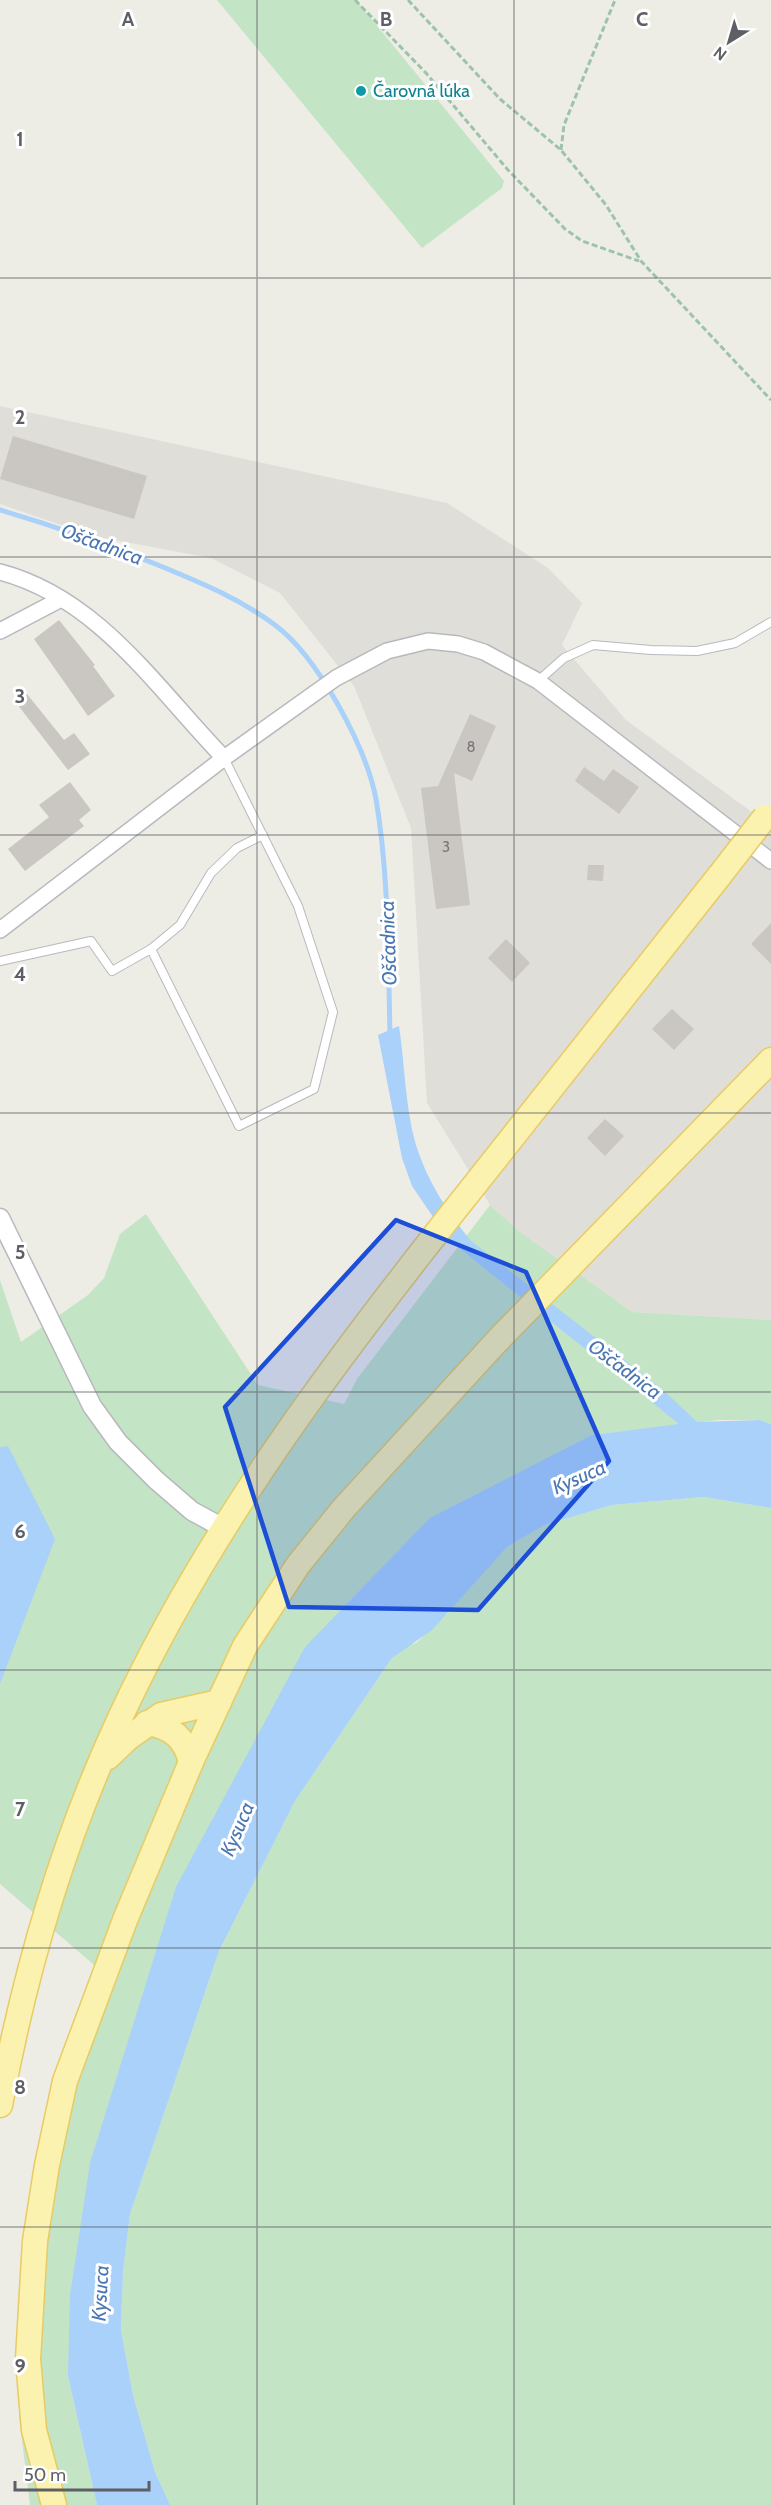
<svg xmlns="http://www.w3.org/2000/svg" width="771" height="2505" font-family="Cabin,sans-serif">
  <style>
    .industrial { fill: #e0ded9 }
    .green { fill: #c3e4c5 }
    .water { fill: #a9d1f9 }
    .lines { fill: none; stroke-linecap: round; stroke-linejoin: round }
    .stream { stroke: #a9d1f9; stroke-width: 5 }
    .building { fill: #cac7c2 }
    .service-casing { stroke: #b7b9be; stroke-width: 10 }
    .minor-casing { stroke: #b7b9be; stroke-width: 18 }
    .tertiary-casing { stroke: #b7b9be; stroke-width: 21 }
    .primary-casing { stroke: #e8cb64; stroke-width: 27 }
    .path { stroke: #9dc4ab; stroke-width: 3; stroke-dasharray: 6 3; stroke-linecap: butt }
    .service { stroke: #fff; stroke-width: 8 }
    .minor { stroke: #fff; stroke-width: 15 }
    .tertiary { stroke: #fff; stroke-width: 18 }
    .primary { stroke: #faf2ae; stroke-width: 24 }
    .primary-bridge-casing { stroke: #e8cb64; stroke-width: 27; stroke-linecap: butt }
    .primary-bridge { stroke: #faf2ae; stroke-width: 24 }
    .marked { fill: #1d4ed8; fill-opacity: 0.2; stroke: #1d4ed8; stroke-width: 4.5; stroke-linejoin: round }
    .grid { fill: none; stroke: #5d5f64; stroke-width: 1.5; stroke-opacity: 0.55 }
    .culture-dot { fill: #0f9aa8; stroke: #fff; stroke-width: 2 }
    .labels { text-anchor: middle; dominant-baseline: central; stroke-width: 6; stroke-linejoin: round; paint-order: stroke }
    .number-label { font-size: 15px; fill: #78797c }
    .culture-label { font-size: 18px; fill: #0d838f; stroke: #fff; text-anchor: start }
    .water-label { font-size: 20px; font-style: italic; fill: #4a77b3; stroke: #fff }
    .grid-label { font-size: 20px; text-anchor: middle; font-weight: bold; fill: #5d5f64; stroke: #fff; stroke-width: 6; stroke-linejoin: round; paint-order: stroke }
  </style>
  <rect width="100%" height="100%" fill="#eeede5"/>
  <path class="industrial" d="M0,406L447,503L548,568L582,603L562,645L626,720L771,826V1320L632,1312L520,1232L490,1205L427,1103L411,828L354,686L280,593L211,558L93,536L0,504Z"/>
  <g class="green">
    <path d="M217,0H356L504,181L502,188L422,248Z"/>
    <path d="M490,1205L520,1232L632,1312L771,1320V1424L760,1420H719L592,1435L305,1647L68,2376L97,2505H30L19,2416L39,2181L101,1971L0,1884V1280L21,1342L88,1295L104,1278L120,1234L146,1214L258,1385L344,1404L357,1379Z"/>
    <path d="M703,1497L771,1508V2505H170L155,2472L133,2395L121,2330L123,2272L130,2214L219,1951L295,1801L392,1658L406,1646L416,1643L447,1614L474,1580L507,1547L545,1525L612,1505Z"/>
  </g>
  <g class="water">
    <path d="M399,1026C405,1065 405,1108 416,1145C427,1181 448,1213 471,1241L664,1391L697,1422L760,1420L771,1424V1508L703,1497L612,1505L545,1525L507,1547L432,1630L392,1658L295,1801L219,1951L130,2214L123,2272L121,2330L133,2395L155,2472L170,2505H97L68,2376L70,2295L90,2163L176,1887L305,1647L430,1518L592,1435L679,1424L448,1239L412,1186L402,1158L378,1035Z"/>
    <path d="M8,1446L55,1539L0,1684V1447Z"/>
  </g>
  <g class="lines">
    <path class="stream" d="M0,510C54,526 106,544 158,565C199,582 239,598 275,625C318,657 366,747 376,799C389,876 388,956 390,1034"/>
  </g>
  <g class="building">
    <path d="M13,436L147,476L134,519L0,479Z"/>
    <path d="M59,620L95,665L93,666L115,696L88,716L34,639Z"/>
    <path d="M27,694L64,740L74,733L90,754L68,770L17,704Z"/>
    <path d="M470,714L496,726L472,781L454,773L470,905L436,909L421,788L438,786Z"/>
    <path d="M584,767L604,781L613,769L639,787L619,814L575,781Z"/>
    <path d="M70,782L91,810L79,820L84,826L25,871L8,849L49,817L39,805Z"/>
    <path d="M588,865H604L603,881L587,880Z"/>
    <path d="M771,923V964L751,944Z"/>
    <path d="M506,939L530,963L512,982L488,958Z"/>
    <path d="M672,1009L694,1029L674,1050L652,1029Z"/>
    <path d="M605,1119L624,1136L605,1156L587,1138Z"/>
  </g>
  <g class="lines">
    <g class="service-casing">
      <g id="service">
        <path d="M538,681L564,658L593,645L651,650L697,651L735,643L771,622"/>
        <path d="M224,758L298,906L333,1012L314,1089L239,1126L151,949L180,925L211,873L237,848L263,835"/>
        <path d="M0,961L91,941L112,971L151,949"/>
      </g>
    </g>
    <g class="minor-casing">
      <g id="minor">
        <path d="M0,572C99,598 157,689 224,758"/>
        <path d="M0,631L61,599"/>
        <path d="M0,930L224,758L336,678L387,651L428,641L458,644L484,652L538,681L771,861"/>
      </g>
    </g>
    <g class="tertiary-casing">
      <path id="tertiary" d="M0,1218L92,1406L118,1442L156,1480L192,1511L223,1528"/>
    </g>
    <g class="primary-casing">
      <g id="primary">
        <path d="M147,1723C172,1727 185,1738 191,1762"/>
        <path d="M108,1757L128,1738L161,1715L219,1702"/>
        <path d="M0,2105C25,1971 62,1842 120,1718C211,1522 343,1350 477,1182C558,1079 639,977 720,875"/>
        <path d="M54,2505L34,2430L28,2359L35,2241L47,2165L65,2081L125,1920L191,1762L245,1646L298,1565L344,1508L498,1340L771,1060"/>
      </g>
    </g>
    <g class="path">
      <path d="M355,0L426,73L508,170L565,229L582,241L639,261"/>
      <path d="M408,0L500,99L561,150L606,205L641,261L771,400"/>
      <path d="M561,150L564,125L615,0"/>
    </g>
    <use href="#service" class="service"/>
    <use href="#minor" class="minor"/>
    <use href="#tertiary" class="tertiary"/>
    <use href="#primary" class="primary"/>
    <g class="primary-bridge-casing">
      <path id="primary-bridge" d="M720,875L765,817"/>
    </g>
    <use href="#primary-bridge" class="primary-bridge"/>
  </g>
  <path class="marked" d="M396,1220L526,1272L609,1461L478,1610L289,1607L225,1407Z"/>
  <path class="grid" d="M257,0V2505M514,0V2505M0,278H771M0,557H771M0,835H771M0,1113H771M0,1392H771M0,1670H771M0,1948H771M0,2227H771"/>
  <circle class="culture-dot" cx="361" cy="91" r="6"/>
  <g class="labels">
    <g class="number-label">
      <text x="471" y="747">8</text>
      <text x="446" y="847">3</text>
    </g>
    <g class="culture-label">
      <text x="373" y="91">Čarovná lúka</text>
    </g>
    <g class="water-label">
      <text transform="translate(102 544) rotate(20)">Oščadnica</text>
      <text transform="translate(388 943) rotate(-92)">Oščadnica</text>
      <text transform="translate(625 1369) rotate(37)">Oščadnica</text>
      <text transform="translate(579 1477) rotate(-24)">Kysuca</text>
      <text transform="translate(237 1829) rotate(-67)">Kysuca</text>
      <text transform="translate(100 2293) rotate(-87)">Kysuca</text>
    </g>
  </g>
  <g class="grid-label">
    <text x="128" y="26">A</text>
    <text x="386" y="26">B</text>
    <text x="642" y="26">C</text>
    <text x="20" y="146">1</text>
    <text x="20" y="424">2</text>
    <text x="20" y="703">3</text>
    <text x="20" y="981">4</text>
    <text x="20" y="1259">5</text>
    <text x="20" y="1538">6</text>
    <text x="20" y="1816">7</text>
    <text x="20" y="2094">8</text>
    <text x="20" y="2373">9</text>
  </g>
  <g transform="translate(729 42) rotate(217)" stroke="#ffffff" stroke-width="4.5" paint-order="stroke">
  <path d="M0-4.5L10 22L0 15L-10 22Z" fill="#5d5f64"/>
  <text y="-9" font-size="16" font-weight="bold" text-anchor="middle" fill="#5d5f64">N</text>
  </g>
  <path d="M15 2481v9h134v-9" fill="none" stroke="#5d5f64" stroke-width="3"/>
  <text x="24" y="2481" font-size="18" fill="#5d5f64" stroke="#ffffff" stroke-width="4.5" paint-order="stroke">50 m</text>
</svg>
